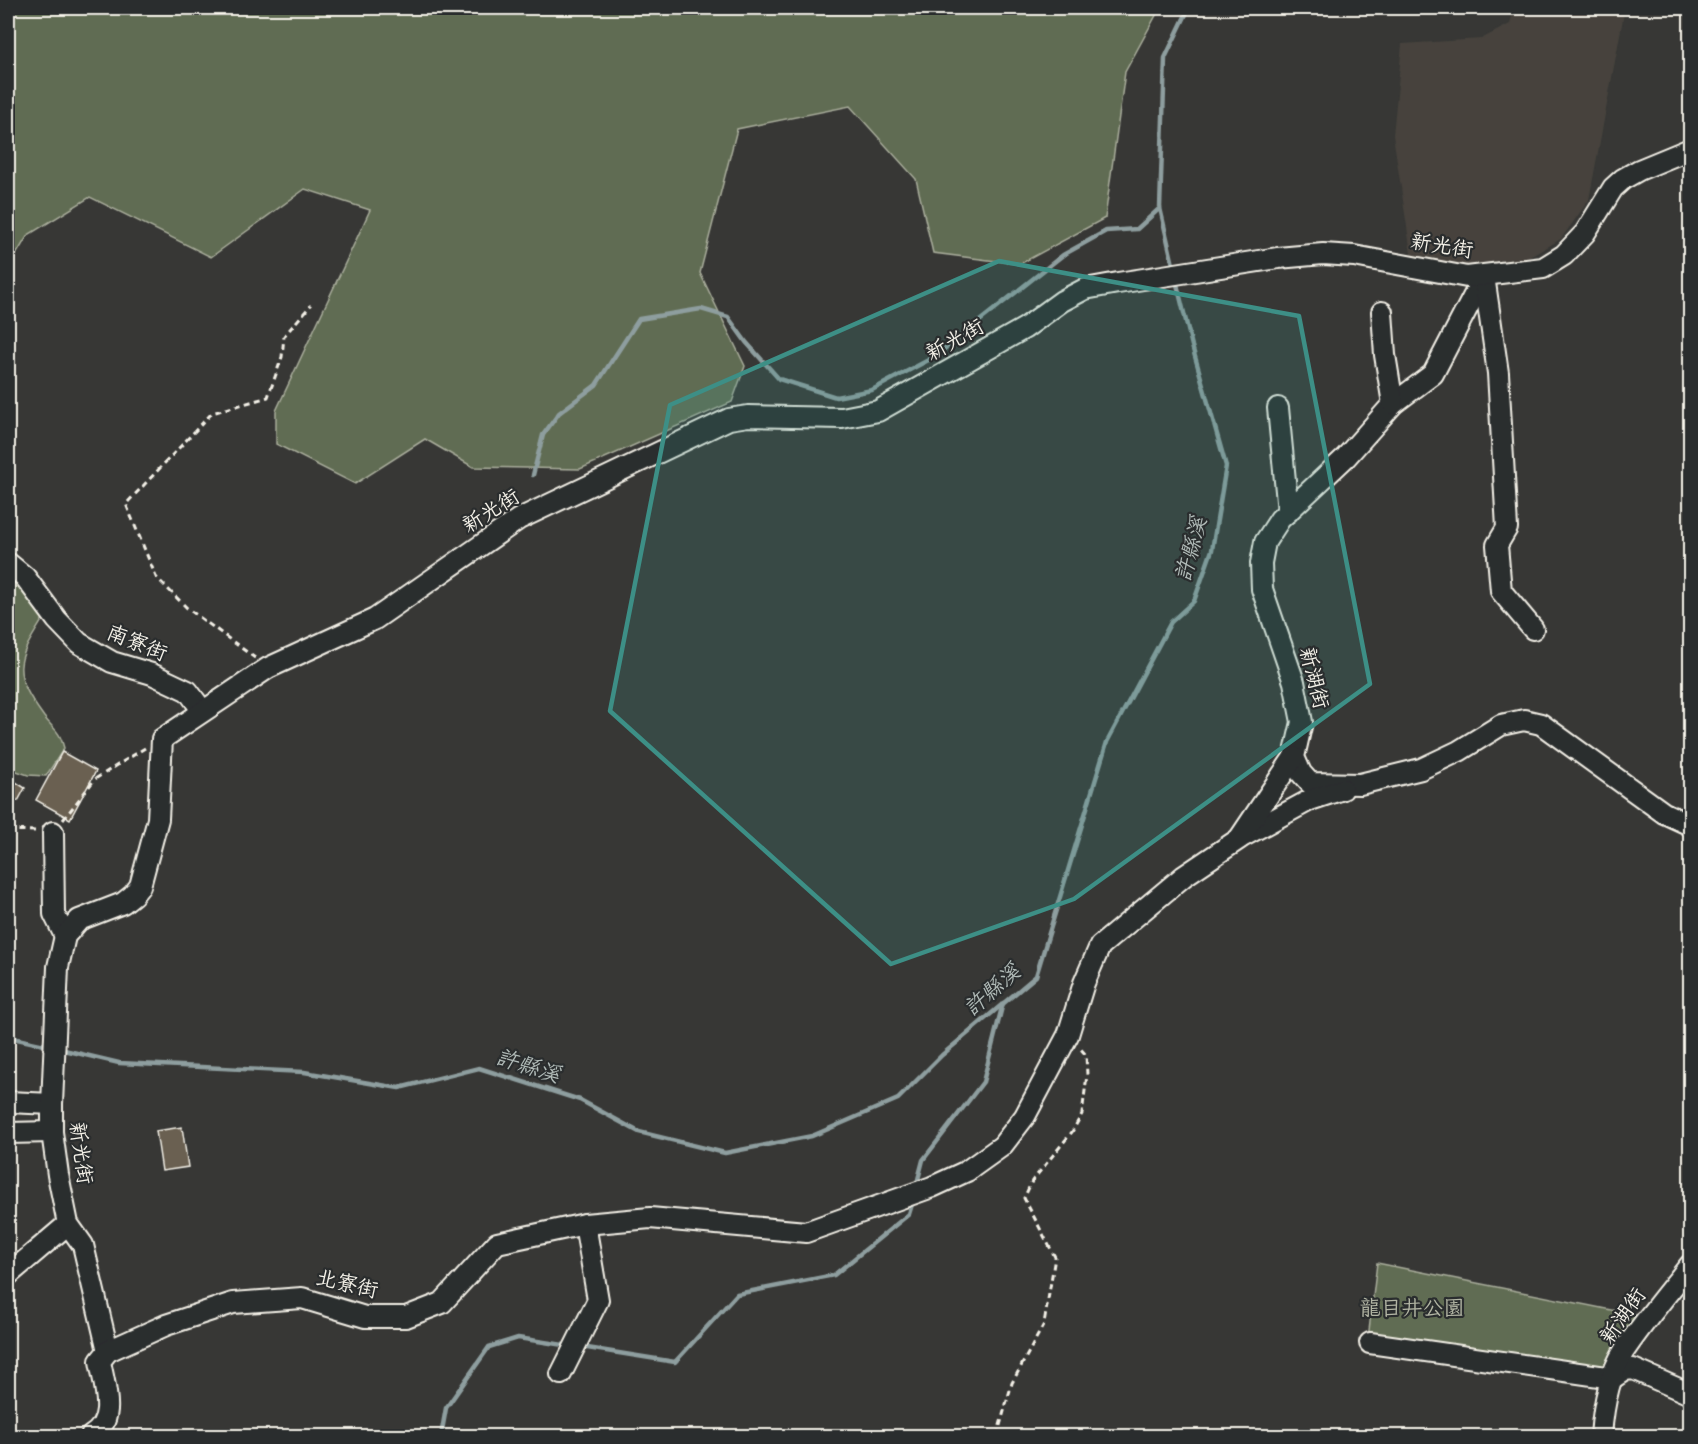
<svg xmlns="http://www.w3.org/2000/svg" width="1698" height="1444" font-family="Pangolin,'LXGW WenKai TC',sans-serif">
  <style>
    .built { fill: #46433d }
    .green { fill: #616c52; stroke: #aaae9d; stroke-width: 1.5 }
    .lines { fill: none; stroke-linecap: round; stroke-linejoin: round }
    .stream { stroke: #8e9e9f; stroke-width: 4.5 }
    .building { fill: #6a6051; stroke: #f4f1e8; stroke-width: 1.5 }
    .minor-casing { stroke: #f4f1e8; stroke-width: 24 }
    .path { stroke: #f4f1e8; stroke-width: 3; stroke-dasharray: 6 4.5; stroke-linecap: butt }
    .minor { stroke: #2a2d2e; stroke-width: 20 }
    .marked { fill: #3d8f86; fill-opacity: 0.2; stroke: #3d8f86; stroke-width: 4.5; stroke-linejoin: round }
    .labels { text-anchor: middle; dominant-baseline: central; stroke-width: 4.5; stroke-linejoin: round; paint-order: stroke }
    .street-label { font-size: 21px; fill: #f4f1e8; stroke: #2a2d2e }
    .park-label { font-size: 21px; fill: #b2b5a4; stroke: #2a2d2e }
    .water-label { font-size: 22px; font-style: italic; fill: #b0bab7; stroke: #2a2d2e }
  </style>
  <rect width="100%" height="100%" fill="#373735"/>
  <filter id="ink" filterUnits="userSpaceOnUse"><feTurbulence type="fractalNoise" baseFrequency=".0167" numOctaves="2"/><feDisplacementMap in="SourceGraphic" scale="12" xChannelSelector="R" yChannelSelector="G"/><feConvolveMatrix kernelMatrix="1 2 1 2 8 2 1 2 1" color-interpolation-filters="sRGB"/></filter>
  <g filter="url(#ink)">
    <path class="built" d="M1514,8H1625L1589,200L1561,239L1516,265L1463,273L1412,260L1393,135L1402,44L1481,39L1510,24Z"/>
    <g class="green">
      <path d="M8,8H1160L1125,72L1105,218L1020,264L933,253L916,179L850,106L737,129L700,273L745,366L732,402L580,469L473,467L425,439L355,484L276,444V411L370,210L305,189L211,257L90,197L28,235L8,268Z"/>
      <path d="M8,576L33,592L46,614C17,661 9,669 44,717C55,731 59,729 64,748L46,776L28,775L8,768Z"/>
      <path d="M1377,1263L1641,1316L1610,1376L1368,1339Z"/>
    </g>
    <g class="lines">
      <g class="stream">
        <path d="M1174,269L1160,208L1165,58L1189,8"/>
        <path d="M533,475L543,435L559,413L596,385L639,319L701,309L728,317L746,342L779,379L836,397L872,390L934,357L1063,255L1106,231L1137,229L1160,208"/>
        <path d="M8,1037L49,1046"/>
        <path d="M60,1049L119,1063L304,1072L399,1088L479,1068L580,1100L639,1132L725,1153L812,1136L898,1099L942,1055L1036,976L1107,742L1171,622L1194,601L1212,550L1226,466L1192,346L1176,280"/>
        <path d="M916,1187L923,1160L983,1082L1003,1003"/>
        <path d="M581,1347L675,1362L737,1294L834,1275L909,1214L913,1201"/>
        <path d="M441,1436L446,1408L489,1347L518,1338L570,1346"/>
      </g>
    </g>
    <g class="building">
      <path d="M62,752L96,771L70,819L36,800Z"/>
      <path d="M8,777L25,788L18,801L8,795Z"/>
      <path d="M182,1127L188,1167L162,1171L156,1131Z"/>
    </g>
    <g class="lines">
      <g class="minor-casing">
        <g id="minor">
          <path d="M1484,276L1433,374L1393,404L1346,457L1280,519L1265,542L1261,563L1262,589L1294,682L1302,722L1294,757L1301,773L1310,783L1360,784L1421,769L1459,751L1501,725L1524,720L1541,724L1664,813L1690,825"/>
          <path d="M1484,276L1498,373L1507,528L1497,545L1501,591L1533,629"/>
          <path d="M1382,312L1385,355L1393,404"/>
          <path d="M1278,408L1288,512"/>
          <path d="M8,563L25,577L57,620L79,643L112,662L152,674L188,691L202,710"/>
          <path d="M53,832L54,914L65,936"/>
          <path d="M1240,838L1310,800L1343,789"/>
          <path d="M8,1102L52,1104"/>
          <path d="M8,1133L52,1132"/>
          <path d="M8,1275L68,1224"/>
          <path d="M1370,1343L1613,1378L1625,1370L1633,1369L1690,1394"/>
          <path d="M108,1351L83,1245L68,1224L58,1175L52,1132V1104L58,967L65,936L79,920L123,903L133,895L140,886L158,819L162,739L268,668L375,619L519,519L729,419L748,416L842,418L878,411L1025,328L1062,301L1085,289L1118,283L1278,258L1323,254L1354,256L1467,277L1543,268L1564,255L1585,233L1613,188L1623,179L1639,170L1690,149"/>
          <path d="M561,1374L598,1300L585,1224"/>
          <path d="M91,1436C118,1420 104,1386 100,1361L108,1351L166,1325L233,1303L302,1298L365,1317H406L442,1303L497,1243L585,1224L650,1218L806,1232L932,1187L967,1171L1002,1146L1025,1116L1068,1035L1084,983L1100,946L1184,876L1239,839L1294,757"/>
          <path d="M1601,1436C1603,1409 1609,1375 1624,1351C1644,1321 1668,1293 1690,1265"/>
        </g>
      </g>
      <g class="path">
        <path d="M255,658L187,608L156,577L126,504L212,413L268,397L282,357L284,336L311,305"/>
        <path d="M63,820L95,779L145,748"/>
        <path d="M8,830L35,831"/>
        <path d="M997,1436L1012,1383L1044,1324L1055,1257L1024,1198L1032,1181L1072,1132L1082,1114L1087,1075L1086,1055L1079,1047"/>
      </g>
      <use href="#minor" class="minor"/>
    </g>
  </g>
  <path class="marked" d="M999,261L1299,316L1370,684L1074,899L891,964L610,711L670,405Z"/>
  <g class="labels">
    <g class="street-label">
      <text transform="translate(1442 246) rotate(9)">新光街</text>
      <text transform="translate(955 340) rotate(-29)">新光街</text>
      <text transform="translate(491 511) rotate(-32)">新光街</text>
      <text transform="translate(137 643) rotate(22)">南寮街</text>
      <text transform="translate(1314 678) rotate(76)">新湖街</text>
      <text transform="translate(81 1153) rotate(82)">新光街</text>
      <text transform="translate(347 1284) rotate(13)">北寮街</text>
      <text transform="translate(1623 1316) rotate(-55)">新湖街</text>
    </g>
    <g class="park-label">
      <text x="1412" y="1308">龍目井公園</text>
    </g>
    <g class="water-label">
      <text transform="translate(1191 549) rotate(-75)">許縣溪</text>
      <text transform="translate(992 990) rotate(-41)">許縣溪</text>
      <text transform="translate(528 1066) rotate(17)">許縣溪</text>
    </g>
  </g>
  <rect width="1698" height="1444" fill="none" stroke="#2a2d2e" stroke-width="30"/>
  <rect x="15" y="15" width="1668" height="1414" fill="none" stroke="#f4f1e8" stroke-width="2" filter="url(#ink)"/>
</svg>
